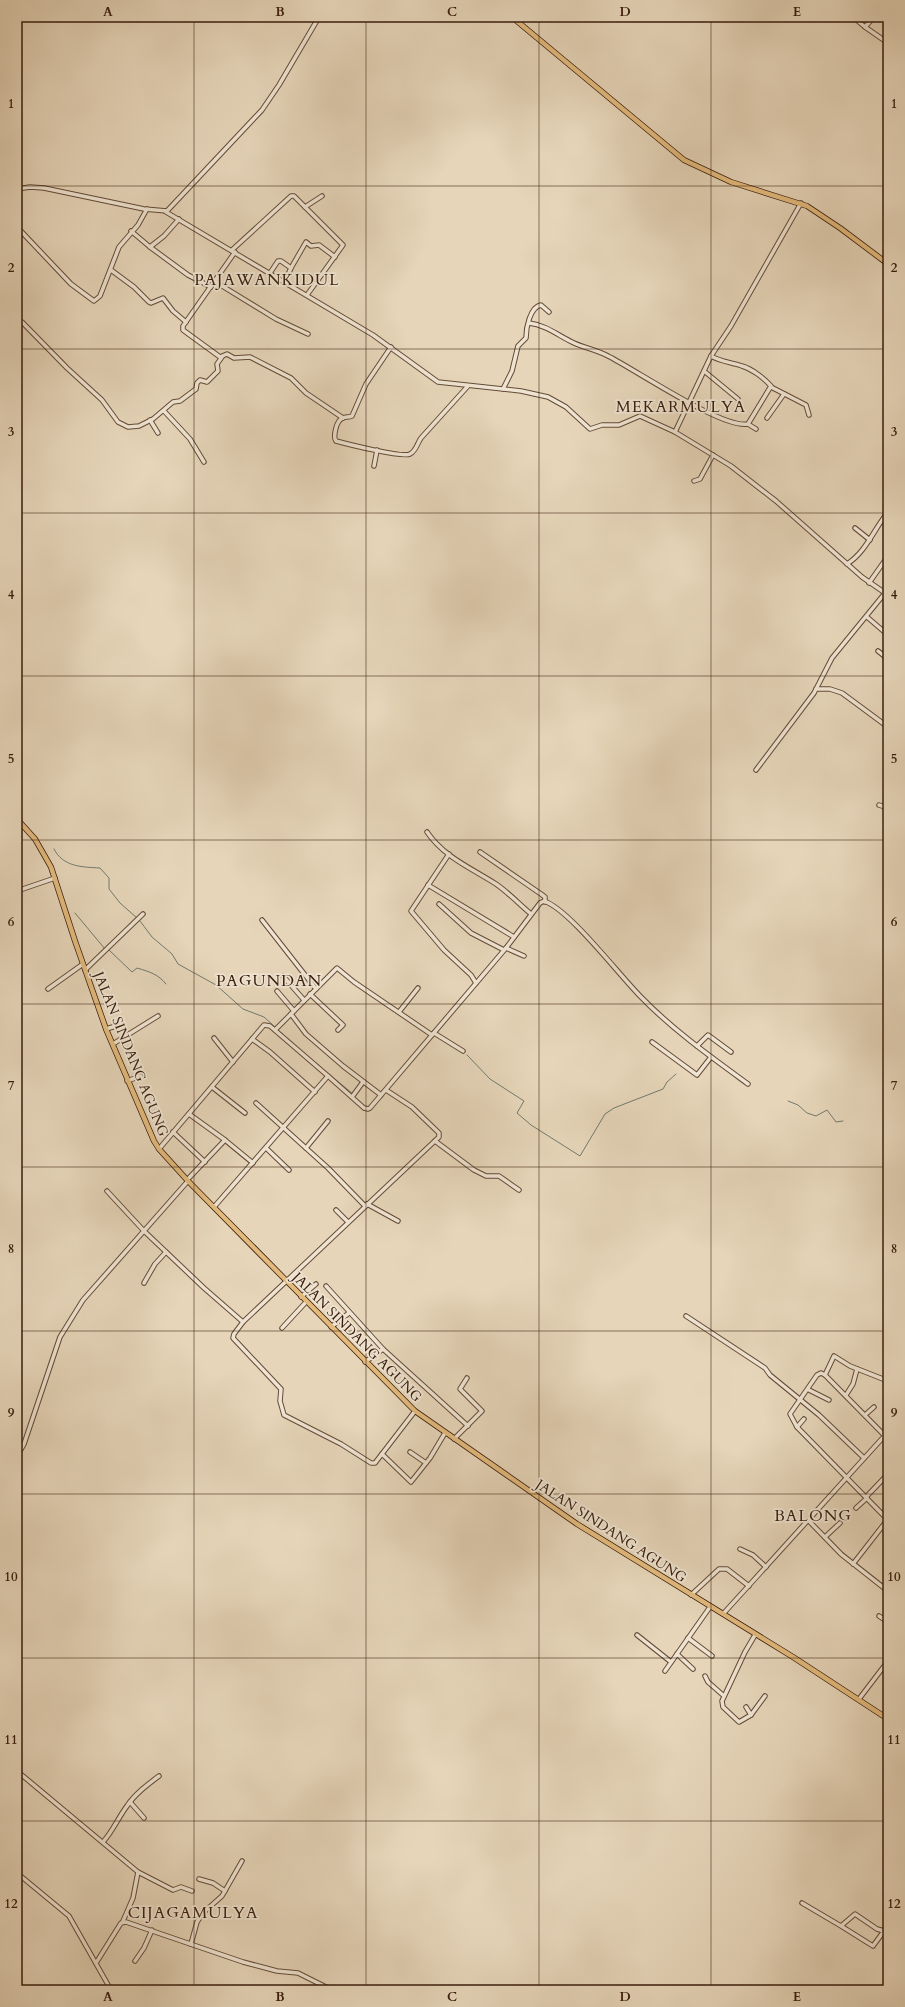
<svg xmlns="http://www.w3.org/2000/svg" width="905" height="2007" font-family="Cardo,serif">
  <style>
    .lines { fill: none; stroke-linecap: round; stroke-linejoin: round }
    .stream { stroke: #707b6f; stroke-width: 1 }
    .minor-casing { stroke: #644b38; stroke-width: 5.5 }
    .major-casing { stroke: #381d0d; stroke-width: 6 }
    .minor { stroke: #efe4d2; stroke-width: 3.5 }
    .major { stroke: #e3ba7c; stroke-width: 4.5 }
    .grid { fill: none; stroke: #381d0d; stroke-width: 1; stroke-opacity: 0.55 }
    .labels { text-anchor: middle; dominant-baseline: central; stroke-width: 3.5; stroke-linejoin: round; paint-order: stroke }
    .street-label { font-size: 14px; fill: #381d0d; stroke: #efe4d2 }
    .quarter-label { font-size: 16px; letter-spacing: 1px; fill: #381d0d; stroke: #efe4d2 }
    .neatline { fill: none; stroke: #381d0d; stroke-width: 1.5 }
    .grid-label { font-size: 13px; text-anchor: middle; font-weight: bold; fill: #381d0d }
  </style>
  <rect width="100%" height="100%" fill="#e6d5b9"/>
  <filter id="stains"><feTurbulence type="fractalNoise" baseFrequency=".005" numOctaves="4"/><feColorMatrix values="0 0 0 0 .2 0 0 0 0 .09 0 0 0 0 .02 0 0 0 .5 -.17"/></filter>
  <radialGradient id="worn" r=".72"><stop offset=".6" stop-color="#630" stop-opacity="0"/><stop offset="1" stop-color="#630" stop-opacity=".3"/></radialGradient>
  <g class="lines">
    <g class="stream">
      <path d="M54,849C63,867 82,867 100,868L109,878V889L120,903L137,918"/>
      <path d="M75,913L105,949"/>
      <path d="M140,921L152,937L172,954L178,964L216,985L243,1009L264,1017L275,1027"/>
      <path d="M109,950L132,972L137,968C150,972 158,974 166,984"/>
      <path d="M279,1031L295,1045"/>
      <path d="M306,1055L353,1094"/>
      <path d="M467,1055L490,1079L524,1101L517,1113L531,1125L580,1156L605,1114L614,1108L663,1089L667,1082L676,1074"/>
      <path d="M788,1101L798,1105L807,1113L816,1116L827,1110L836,1122L843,1121"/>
    </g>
    <g class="minor-casing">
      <g id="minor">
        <path d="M853,17L865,27"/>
        <path d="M874,17L865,27L888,43"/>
        <path d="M17,189L30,187L44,188L144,209L167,211L262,110L279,85L319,17"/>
        <path d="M305,207L322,196"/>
        <path d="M166,212L373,335L438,382L521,391L548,397L566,407L590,429L602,425H619L640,416L675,432L731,466L776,501L862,577L888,595"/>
        <path d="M179,219L164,236L150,247L188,275L211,287"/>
        <path d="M17,227L71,284L94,301L100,296L119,247L138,225L147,209"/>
        <path d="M131,231L150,247"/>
        <path d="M232,250L291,196H294L343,245L307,295"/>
        <path d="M235,252L183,326V330L220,357L227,354L234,358L250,357L291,378L306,393L343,418"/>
        <path d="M291,268L306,242L311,246L319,245L335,257"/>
        <path d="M111,270L134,287L149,302L151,303L163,298L173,311L186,322"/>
        <path d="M270,273L278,261H281L291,268L285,281"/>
        <path d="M214,281L276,319L308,334"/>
        <path d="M17,323L19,321L22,322L67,368L102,400L118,422L128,427L139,426L153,419L173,402L180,401L196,389L197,383L200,380L207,382L218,371L217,364L222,357"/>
        <path d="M529,323C546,325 559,336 574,343C585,348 597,350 608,356C636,370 722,429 748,424L771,386C764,378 752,369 742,366C731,362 721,362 711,356"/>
        <path d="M391,347L366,384L352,416C349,418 345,416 343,418C336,420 333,437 336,441C347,444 403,458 410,454C416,451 417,444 421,438L468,386"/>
        <path d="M704,371L738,399"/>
        <path d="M771,387L806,405L809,415"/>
        <path d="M503,389L512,371L518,346L526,338C526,328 530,307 541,305L549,312"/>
        <path d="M164,411L190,439L204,462"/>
        <path d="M767,418L784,394"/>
        <path d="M150,420L158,433"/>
        <path d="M748,424L756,429"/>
        <path d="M675,432L711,356L731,326L801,203"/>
        <path d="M374,466L377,450"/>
        <path d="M694,481L700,479L713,455"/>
        <path d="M855,528L870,540"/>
        <path d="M847,564C866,552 874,529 888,512"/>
        <path d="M869,583L888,556"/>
        <path d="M867,617L888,635"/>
        <path d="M878,651L888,659"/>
        <path d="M816,689H830L842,693L888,727"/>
        <path d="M756,770L814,693L832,658L885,593"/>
        <path d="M879,805L888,808"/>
        <path d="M427,832C444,857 471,868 496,884C509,893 519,904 531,914"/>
        <path d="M480,852L541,894L545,897V902"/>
        <path d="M449,854L411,911L444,950L471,975L476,983"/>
        <path d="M428,885L514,937"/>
        <path d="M17,891L55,878"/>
        <path d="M439,904L471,933L504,950"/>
        <path d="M262,920L316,989"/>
        <path d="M506,948L524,956"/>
        <path d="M85,970L143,914"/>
        <path d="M283,976L304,1000"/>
        <path d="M48,989L83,964"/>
        <path d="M277,991L294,1011"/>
        <path d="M310,994L343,1025L338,1030"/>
        <path d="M399,1012L418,988"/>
        <path d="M291,1014L306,1034L343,1066L381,1095"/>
        <path d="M106,1029L116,1026"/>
        <path d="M275,1030L337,968L354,982L432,1035"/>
        <path d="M434,1033L463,1051"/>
        <path d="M214,1038L233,1062"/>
        <path d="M252,1039L270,1052L315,1092"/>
        <path d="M652,1042L697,1075L711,1057"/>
        <path d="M113,1044L158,1016"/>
        <path d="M697,1046L708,1035L731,1052"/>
        <path d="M127,1081L141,1076"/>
        <path d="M212,1087L245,1113"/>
        <path d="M352,1097L363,1082"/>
        <path d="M256,1103L328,1168L365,1206"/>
        <path d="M189,1114L225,1140"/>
        <path d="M173,1132L205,1162"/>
        <path d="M435,1141L474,1170L486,1176H499L519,1190"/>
        <path d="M266,1148L289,1170"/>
        <path d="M306,1148L328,1121"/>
        <path d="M159,1149L264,1025L270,1026L328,1076"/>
        <path d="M187,1180L225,1140L253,1163"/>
        <path d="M107,1191L144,1231L204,1288L243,1322L439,1137V1133L412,1107L386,1090"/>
        <path d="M367,1204L398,1221"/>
        <path d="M214,1207L328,1076L364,1108L368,1109L370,1108L506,948L540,903L544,901C569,909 619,975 641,997C673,1030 711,1057 748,1084"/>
        <path d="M336,1210L348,1222"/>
        <path d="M144,1283L155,1264L166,1252"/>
        <path d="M326,1286L383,1349"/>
        <path d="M301,1297L316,1284"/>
        <path d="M686,1316L765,1368L770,1375L819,1415L864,1458"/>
        <path d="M243,1322L234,1334L233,1338L281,1389L280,1401L284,1415L341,1444L371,1463H375L415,1411"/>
        <path d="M331,1327L349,1313"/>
        <path d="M282,1328L306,1302"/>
        <path d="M365,1362L383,1349L468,1426"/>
        <path d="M825,1375L821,1373L817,1375L790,1414L797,1427L888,1520"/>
        <path d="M888,1381L850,1366L834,1356L825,1375L888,1439"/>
        <path d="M809,1390L829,1400"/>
        <path d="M846,1395L853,1384L857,1369"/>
        <path d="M865,1415L874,1407"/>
        <path d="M797,1427L804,1419"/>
        <path d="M454,1439L482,1411L460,1389L467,1378"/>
        <path d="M410,1452L426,1463"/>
        <path d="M382,1454L411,1482L430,1458L445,1433"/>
        <path d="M17,1456L24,1444L60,1337L83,1300L188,1181"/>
        <path d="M866,1497L888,1474"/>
        <path d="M856,1508L867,1498"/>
        <path d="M808,1520L841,1554L888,1591"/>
        <path d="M825,1537L840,1523"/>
        <path d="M740,1549L753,1555L766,1567"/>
        <path d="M853,1564L888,1519"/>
        <path d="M691,1595L719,1569H727L749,1586"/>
        <path d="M723,1614L888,1432"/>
        <path d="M879,1616L888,1622"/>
        <path d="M637,1635L671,1662"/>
        <path d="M688,1638L712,1656"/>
        <path d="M677,1654L693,1669"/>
        <path d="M665,1671L710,1607"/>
        <path d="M705,1676L708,1682L724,1696"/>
        <path d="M859,1699L888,1661"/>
        <path d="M746,1707L751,1715L765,1696"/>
        <path d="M751,1715L739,1722L723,1707L722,1701L745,1652L755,1635"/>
        <path d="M17,1771L138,1872L133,1898L123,1921"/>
        <path d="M130,1802L144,1818"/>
        <path d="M103,1842C113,1831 118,1818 127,1806C135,1794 147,1785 159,1776"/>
        <path d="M138,1872L173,1890L181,1887L192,1891"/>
        <path d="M17,1873L69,1916L111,1990"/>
        <path d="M199,1879L213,1883L225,1891"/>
        <path d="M802,1903L841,1926L855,1914L877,1929L884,1931L873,1946L841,1926"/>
        <path d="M888,1925L884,1931L888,1933"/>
        <path d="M191,1944L197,1922L204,1912L222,1896L242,1861"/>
        <path d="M135,1961L144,1948L152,1930"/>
        <path d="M96,1963L121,1923L126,1922L243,1962L277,1971L298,1973L332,1990"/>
      </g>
    </g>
    <g class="major-casing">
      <g id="major">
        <path d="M512,17L684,160L731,182L807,206L840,228L888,264"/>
        <path d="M17,819L35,839L51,867L75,941L106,1029L154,1141L159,1149L188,1181L415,1411L577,1524L793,1657L888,1719"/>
      </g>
    </g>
    <use href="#minor" class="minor"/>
    <use href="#major" class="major"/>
  </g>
  <path class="grid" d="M194,17V1990M366,17V1990M539,17V1990M711,17V1990M17,186H888M17,349H888M17,513H888M17,676H888M17,840H888M17,1004H888M17,1167H888M17,1331H888M17,1494H888M17,1658H888M17,1821H888"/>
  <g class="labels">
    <g class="street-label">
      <text transform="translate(131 1054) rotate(68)">JALAN SINDANG AGUNG</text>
      <text transform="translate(357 1337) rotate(45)">JALAN SINDANG AGUNG</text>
      <text transform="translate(611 1531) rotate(33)">JALAN SINDANG AGUNG</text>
    </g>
    <g class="quarter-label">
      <text x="267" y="280">PAJAWANKIDUL</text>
      <text x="681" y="407">MEKARMULYA</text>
      <text x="269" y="981">PAGUNDAN</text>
      <text x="813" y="1516">BALONG</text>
      <text x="193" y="1913">CIJAGAMULYA</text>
    </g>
  </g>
  <rect width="905" height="2007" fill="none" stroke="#e6d5b9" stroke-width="44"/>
  <rect x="22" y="22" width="861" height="1963" class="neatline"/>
  <g class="grid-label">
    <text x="108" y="16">A</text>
    <text x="280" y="16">B</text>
    <text x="452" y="16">C</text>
    <text x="625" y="16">D</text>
    <text x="797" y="16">E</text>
    <text x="11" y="108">1</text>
    <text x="894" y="108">1</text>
    <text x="11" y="272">2</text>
    <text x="894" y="272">2</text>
    <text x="11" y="436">3</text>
    <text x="894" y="436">3</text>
    <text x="11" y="599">4</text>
    <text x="894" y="599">4</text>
    <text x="11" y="763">5</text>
    <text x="894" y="763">5</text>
    <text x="11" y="926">6</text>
    <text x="894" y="926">6</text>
    <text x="11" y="1090">7</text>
    <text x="894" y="1090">7</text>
    <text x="11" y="1253">8</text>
    <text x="894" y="1253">8</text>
    <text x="11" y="1417">9</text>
    <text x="894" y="1417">9</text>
    <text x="11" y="1581">10</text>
    <text x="894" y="1581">10</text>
    <text x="11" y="1744">11</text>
    <text x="894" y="1744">11</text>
    <text x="11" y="1908">12</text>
    <text x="894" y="1908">12</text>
    <text x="108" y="2001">A</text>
    <text x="280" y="2001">B</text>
    <text x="452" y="2001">C</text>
    <text x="625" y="2001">D</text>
    <text x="797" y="2001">E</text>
  </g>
  <rect width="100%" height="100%" filter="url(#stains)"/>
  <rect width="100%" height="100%" fill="url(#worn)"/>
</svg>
